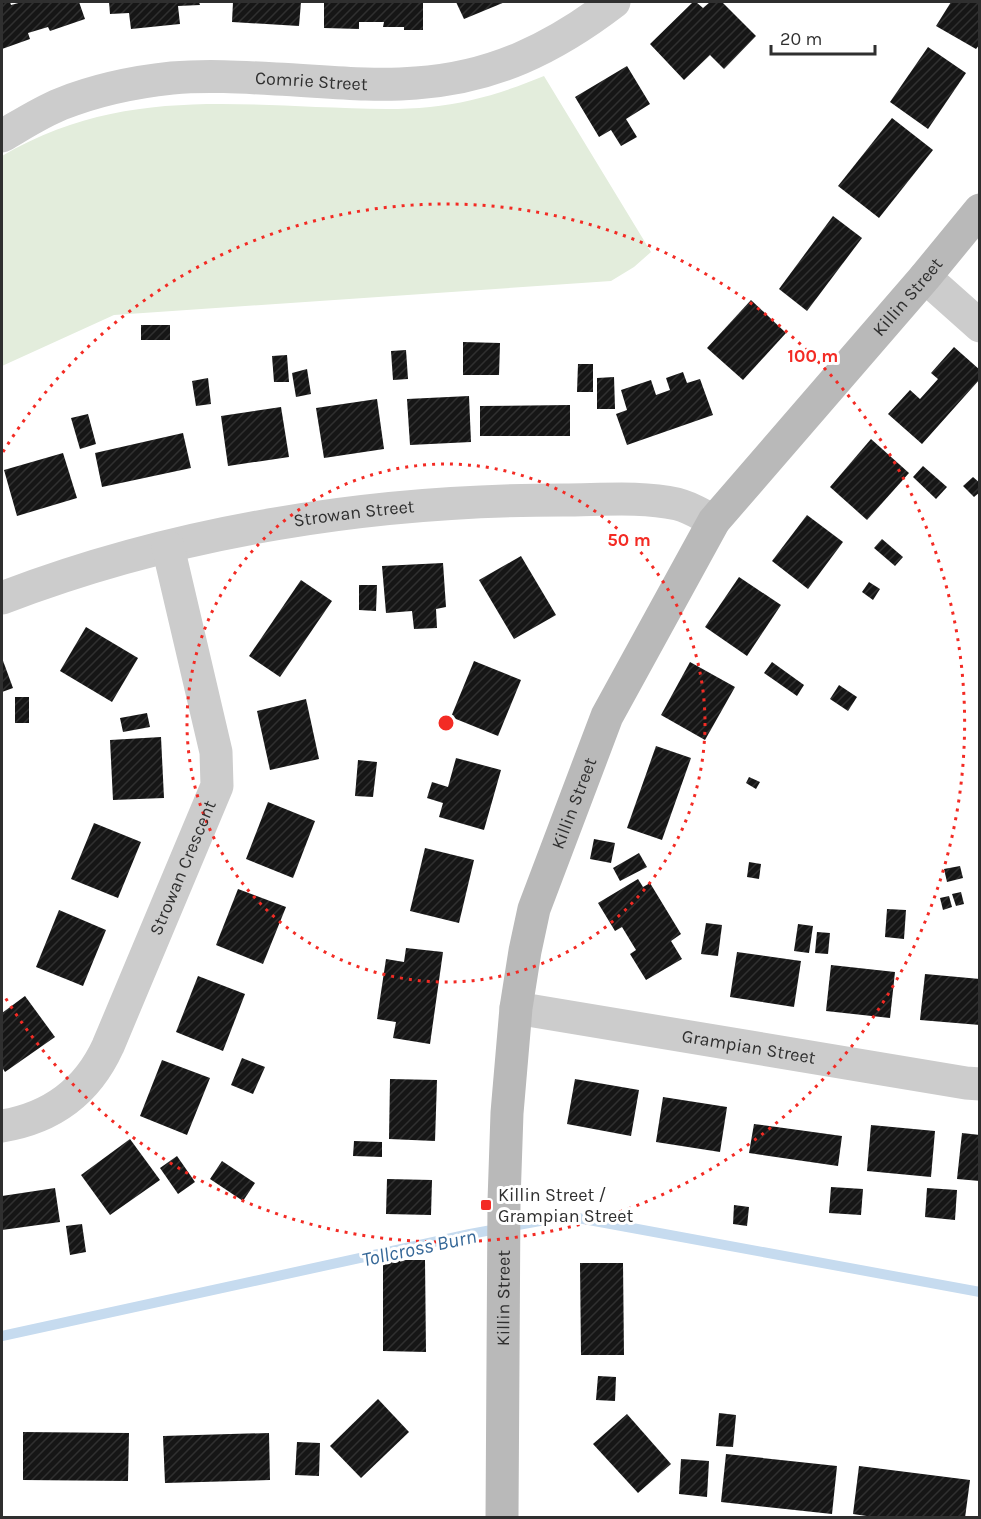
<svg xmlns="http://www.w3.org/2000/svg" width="981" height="1519" font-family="Karla,sans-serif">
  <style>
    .grass { fill: #e3eddc }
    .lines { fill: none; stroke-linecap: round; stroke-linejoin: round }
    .stream { stroke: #c6dbef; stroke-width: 10 }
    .building { fill: url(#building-hatch) }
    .street { stroke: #ccc; stroke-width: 33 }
    .secondary { stroke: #b9b9b9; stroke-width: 33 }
    .ring { fill: none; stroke: #f32b24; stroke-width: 3; stroke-dasharray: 3 6 }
    .poi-dot { fill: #f32b24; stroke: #fff; stroke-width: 2 }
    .labels { text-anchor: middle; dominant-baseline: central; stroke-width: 6; stroke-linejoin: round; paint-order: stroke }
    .street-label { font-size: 18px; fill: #2f2f2f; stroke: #fff }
    .poi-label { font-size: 18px; fill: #2f2f2f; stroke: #fff; text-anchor: start }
    .water-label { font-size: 20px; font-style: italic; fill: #366898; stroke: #fff }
    .centre { fill: #f32b24; stroke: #fff; stroke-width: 3 }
    .ring-label { font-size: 18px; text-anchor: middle; font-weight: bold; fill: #f32b24; stroke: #fff; stroke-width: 6; stroke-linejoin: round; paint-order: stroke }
  </style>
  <defs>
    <pattern id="building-hatch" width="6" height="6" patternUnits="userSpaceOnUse" patternTransform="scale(1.5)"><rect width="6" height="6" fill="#161616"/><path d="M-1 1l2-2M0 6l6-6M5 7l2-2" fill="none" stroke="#303030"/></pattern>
  </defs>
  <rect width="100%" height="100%" fill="#fff"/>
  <path class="grass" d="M544,76L651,252L634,267L611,281L114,315L2,366V156C105,96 202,102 316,107C354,108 392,111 430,107C470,103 508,91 544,76Z"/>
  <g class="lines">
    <path class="stream" d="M2,1336L470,1234L567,1216L980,1292"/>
  </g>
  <g class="building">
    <path d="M2,2H10L11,5L22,2H79L85,19L50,31L48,27L28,33L30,39L2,49Z"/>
    <path d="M109,2H199L200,5L178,6L180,24L131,29L129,13L110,14Z"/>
    <path d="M233,2H301L299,26L232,22Z"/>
    <path d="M324,2H423V30H404V27H383L384,22H359V29L324,28Z"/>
    <path d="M456,2H505L464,19Z"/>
    <path d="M693,2H696L703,8L710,2H722L756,36L724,69L710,55L684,80L650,44Z"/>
    <path d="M951,2H980V44L976,49L936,26Z"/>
    <path d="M928,47L966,73L928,129L890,102Z"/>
    <path d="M627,66L650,104L626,119L637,137L621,146L611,130L599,137L575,97Z"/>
    <path d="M892,118L933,150L879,218L838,186Z"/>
    <path d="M833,216L862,238L807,311L779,289Z"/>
    <path d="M751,300L786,333L743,380L707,348Z"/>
    <rect x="141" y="325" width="29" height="15"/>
    <path d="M463,342L500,343L499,375H463Z"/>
    <path d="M954,347L980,370V379L922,444L888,414L910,390L920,399L938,379L931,373Z"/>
    <path d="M406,350L408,379L393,380L391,351Z"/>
    <path d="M287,355L289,382H274L272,356Z"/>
    <path d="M578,364H593V392H577Z"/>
    <path d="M307,369L311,394L296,397L292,373Z"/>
    <path d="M683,372L687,383L700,379L713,415L627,445L616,414L627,410L621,390L651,380L656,395L670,390L666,378Z"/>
    <path d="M614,377L615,409H597V378Z"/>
    <path d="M208,378L211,404L196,406L192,381Z"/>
    <path d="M469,396L471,442L410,445L407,399Z"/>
    <path d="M377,399L384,449L324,458L316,408Z"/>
    <path d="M570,405V436H480V406Z"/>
    <path d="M281,407L289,457L228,466L221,416Z"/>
    <path d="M88,414L96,444L80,449L71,418Z"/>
    <path d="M183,433L191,468L102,487L95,453Z"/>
    <path d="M871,439L909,473L867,520L830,487Z"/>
    <path d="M63,453L77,498L17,516L4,470Z"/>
    <path d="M923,466L947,487L936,499L913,477Z"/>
    <path d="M973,477L980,483V492L974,497L963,486Z"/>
    <path d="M807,515L843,542L808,589L772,561Z"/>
    <path d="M882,539L903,557L895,566L874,548Z"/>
    <path d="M521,556L556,615L514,639L479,580Z"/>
    <path d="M443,563L446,607L436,609L437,628L414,629L412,611L386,613L382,566Z"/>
    <path d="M739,577L781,605L747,656L705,627Z"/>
    <path d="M301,580L332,601L280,677L249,656Z"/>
    <path d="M869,582L880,589L873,600L862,592Z"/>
    <path d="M359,585H377L376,611L359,610Z"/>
    <path d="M86,627L138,658L112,702L60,671Z"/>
    <path d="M2,658L13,688L2,692Z"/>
    <path d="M474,661L521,680L498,736L451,717Z"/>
    <path d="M690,662L735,687L705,740L661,715Z"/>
    <path d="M772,662L804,685L797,696L764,673Z"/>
    <path d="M839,685L857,697L848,711L830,699Z"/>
    <rect x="15" y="697" width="14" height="26"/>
    <path d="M306,699L319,759L270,770L257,711Z"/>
    <path d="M147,713L150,727L123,732L120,718Z"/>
    <path d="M161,737L164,798L113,800L110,740Z"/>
    <path d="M656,746L691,758L662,840L627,828Z"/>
    <path d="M456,758L501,770L484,830L439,817L443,803L427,798L432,782L448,787Z"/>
    <path d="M358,760L377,762L373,797L355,796Z"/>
    <path d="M749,777L760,782L756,789L746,783Z"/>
    <path d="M268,802L315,821L293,878L246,859Z"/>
    <path d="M94,823L141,842L118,898L71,879Z"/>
    <path d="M594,839L615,843L611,863L590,859Z"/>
    <path d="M425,848L474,860L459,923L410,911Z"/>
    <path d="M639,853L647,867L620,881L613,868Z"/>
    <path d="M749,862L761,864L759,879L747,877Z"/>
    <path d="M960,866L963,878L947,882L944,869Z"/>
    <path d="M638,879L643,887L650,883L681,934L671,941L682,959L646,980L630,954L636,950L622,927L615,931L598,903Z"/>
    <path d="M238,889L286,907L263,964L216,945Z"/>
    <path d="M961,892L964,904L956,906L952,894Z"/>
    <path d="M949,896L952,907L943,910L940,898Z"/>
    <path d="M887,909L906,910L904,939L885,937Z"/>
    <path d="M59,910L106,930L83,986L36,967Z"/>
    <path d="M706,923L722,925L718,956L701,954Z"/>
    <path d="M798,924L813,926L809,953L794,951Z"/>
    <path d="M817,932L830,933L828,954L815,953Z"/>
    <path d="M406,948L443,952L430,1044L393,1038L396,1022L377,1019L386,959L404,962Z"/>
    <path d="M737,952L801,961L794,1007L730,997Z"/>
    <path d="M831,965L895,972L890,1018L826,1011Z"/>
    <path d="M925,974L980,979V1025L920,1020Z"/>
    <path d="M198,976L245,994L223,1051L176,1032Z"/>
    <path d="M25,996L55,1037L5,1072L2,1067V1013Z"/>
    <path d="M242,1058L265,1067L253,1094L231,1085Z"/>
    <path d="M162,1060L210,1078L187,1135L140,1116Z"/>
    <path d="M390,1079L437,1080L435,1141L389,1139Z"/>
    <path d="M575,1079L639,1090L631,1136L567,1124Z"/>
    <path d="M663,1097L727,1107L720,1152L656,1142Z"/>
    <path d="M754,1124L842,1136L838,1166L749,1153Z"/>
    <path d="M871,1125L935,1131L931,1177L867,1171Z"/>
    <path d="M962,1133L980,1135V1181L957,1179Z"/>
    <path d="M130,1139L160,1180L110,1215L81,1175Z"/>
    <path d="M354,1141L382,1142V1157L353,1156Z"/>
    <path d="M177,1156L195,1182L178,1194L160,1168Z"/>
    <path d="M222,1161L255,1183L243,1201L210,1179Z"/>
    <path d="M387,1179L432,1180L431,1215L386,1214Z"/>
    <path d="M831,1187L863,1189L861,1215L829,1213Z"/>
    <path d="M55,1188L60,1222L2,1230V1196Z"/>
    <path d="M927,1188L957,1190L955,1220L925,1217Z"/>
    <path d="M734,1205L749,1207L747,1226L733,1224Z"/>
    <path d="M82,1224L86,1252L70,1255L66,1226Z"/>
    <path d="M383,1260H425L426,1352L383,1351Z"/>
    <path d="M580,1263H623L624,1355H581Z"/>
    <path d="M598,1376L616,1377L615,1401L596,1400Z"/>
    <path d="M378,1399L409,1432L361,1478L330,1446Z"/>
    <path d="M719,1413L736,1415L733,1447L716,1446Z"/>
    <path d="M627,1414L671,1464L638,1493L593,1444Z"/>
    <path d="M23,1432L129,1433L128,1481L23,1480Z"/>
    <path d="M269,1433L270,1480L165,1483L163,1436Z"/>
    <path d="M297,1442L320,1443L319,1476L295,1475Z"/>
    <path d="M726,1454L837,1466L832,1514L721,1502Z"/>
    <path d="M681,1459L709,1461L707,1497L679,1494Z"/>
    <path d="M859,1466L970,1480L965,1518H880L853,1514Z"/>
  </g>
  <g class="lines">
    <g class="street">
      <path id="s1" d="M2,136C21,125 41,112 61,104C96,90 134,82 172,78C206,75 241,77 276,79C321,81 371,87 416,83C493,78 554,48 614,2"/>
      <path d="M925,277L980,326"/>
      <path id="s2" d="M2,598C179,530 374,500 563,500C600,500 641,496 677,504C690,507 702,515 714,521"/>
      <path id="s3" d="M516,1008L966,1083L980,1084"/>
      <path id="s4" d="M2,1126C51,1118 87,1092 108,1046L217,786L216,752L168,547"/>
    </g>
    <path class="secondary" id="s5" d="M502,1518L504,1201L507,1113L516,1008L525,951L534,909L607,716L714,521L925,277L980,210"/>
  </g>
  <g class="ring">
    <circle cx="446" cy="723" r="259"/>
    <path d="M3 452A519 519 0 1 1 3 994"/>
  </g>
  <rect class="poi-dot" x="480" y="1199" width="12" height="12" rx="3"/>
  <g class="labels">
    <g class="street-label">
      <text stroke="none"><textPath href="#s1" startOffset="321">Comrie Street</textPath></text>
      <text stroke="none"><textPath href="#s5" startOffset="1336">Killin Street</textPath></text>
      <text stroke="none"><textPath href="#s2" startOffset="363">Strowan Street</textPath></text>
      <text stroke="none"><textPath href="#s5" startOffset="724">Killin Street</textPath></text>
      <text stroke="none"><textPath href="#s4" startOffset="332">Strowan Crescent</textPath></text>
      <text stroke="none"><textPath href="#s3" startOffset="236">Grampian Street</textPath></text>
      <text stroke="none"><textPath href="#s5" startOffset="220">Killin Street</textPath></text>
    </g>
    <g class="poi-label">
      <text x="498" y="1195">Killin Street /<tspan x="498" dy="21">Grampian Street</tspan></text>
    </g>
    <g class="water-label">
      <text transform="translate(419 1248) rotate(-12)">Tollcross Burn</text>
    </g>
  </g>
  <circle cx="446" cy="723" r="9" class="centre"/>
  <g class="ring-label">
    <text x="813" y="362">100 m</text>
    <text x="629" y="546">50 m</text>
  </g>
  <rect width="981" height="1519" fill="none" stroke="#2f2f2f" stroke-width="6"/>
  <path d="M771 45v9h104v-9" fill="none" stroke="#2f2f2f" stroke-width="3"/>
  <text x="780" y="45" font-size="18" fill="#2f2f2f" stroke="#ffffff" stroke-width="4.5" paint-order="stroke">20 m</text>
</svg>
